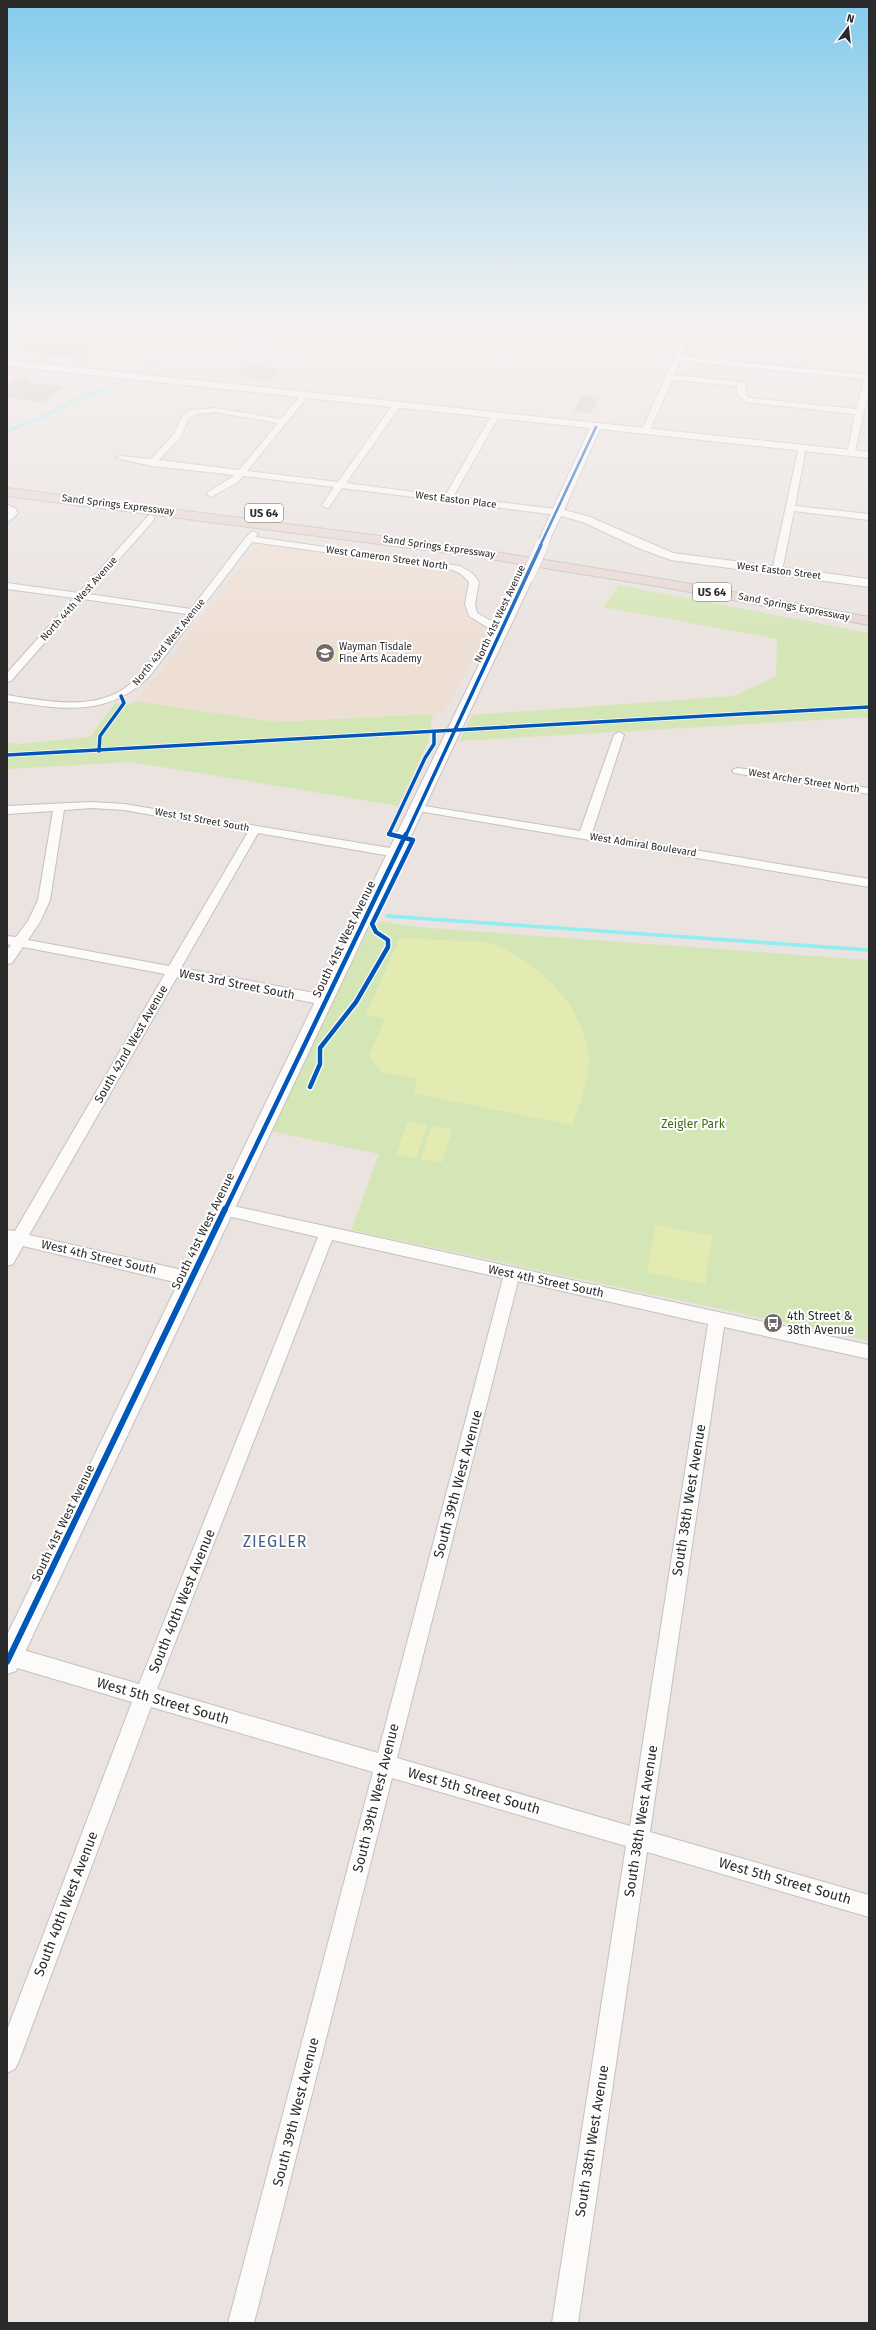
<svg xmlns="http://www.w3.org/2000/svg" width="876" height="2330" font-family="'Fira Sans',sans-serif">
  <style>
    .education { fill: #eedfd4 }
    .green { fill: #d5e6b6 }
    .pitch { fill: #e3ebb3 }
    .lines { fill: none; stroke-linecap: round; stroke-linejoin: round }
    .stream-far1 { stroke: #8eeef1; stroke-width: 2 }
    .stream { stroke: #8eeef1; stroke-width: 3.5 }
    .building { fill: #d0ccca; stroke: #d5cfcc }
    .minor-casing { stroke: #c3c1c2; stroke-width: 2 }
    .tertiary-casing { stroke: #c3c1c2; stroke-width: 2 }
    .motorway-casing { stroke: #c5c2c1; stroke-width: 2 }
    .minor { fill: #fcfbfa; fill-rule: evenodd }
    .tertiary { fill: #fcfbfa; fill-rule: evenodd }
    .motorway { fill: #e9d8d3; fill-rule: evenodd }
    .tertiary-bridge-far1-casing { stroke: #c3c1c2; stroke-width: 11; stroke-linecap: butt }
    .tertiary-bridge-casing { stroke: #c3c1c2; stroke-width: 14; stroke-linecap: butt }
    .tertiary-bridge-far1 { stroke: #fcfbfa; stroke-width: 10 }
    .tertiary-bridge { stroke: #fcfbfa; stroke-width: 13 }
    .cycleway-far3-casing { stroke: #fff; stroke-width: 4 }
    .cycleway-far2-casing { stroke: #fff; stroke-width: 5 }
    .cycleway-far1-casing { stroke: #fff; stroke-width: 7 }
    .cycleway-casing { stroke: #fff; stroke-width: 8 }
    .cycleway-far3 { stroke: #0057b8; stroke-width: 2.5 }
    .cycleway-far2 { stroke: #0057b8; stroke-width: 3.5 }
    .cycleway-far1 { stroke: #0057b8; stroke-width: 4.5 }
    .cycleway { stroke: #0057b8; stroke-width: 6 }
    .labels { text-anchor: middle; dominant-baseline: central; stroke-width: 4; stroke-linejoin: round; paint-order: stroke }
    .far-street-label { font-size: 10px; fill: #2b2b2b; stroke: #fff }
    .far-poi-label { font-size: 10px; fill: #2b2b2b; stroke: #fff; text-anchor: start }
    .shield { fill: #fff; stroke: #6b6b6b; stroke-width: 1 }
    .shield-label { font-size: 11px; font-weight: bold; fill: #2b2b2b }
    .street-label { font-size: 12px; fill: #2b2b2b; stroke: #fff }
    .park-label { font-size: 12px; fill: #3b6f14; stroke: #fff }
    .poi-label { font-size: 12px; fill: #2b2b2b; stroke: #fff; text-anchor: start }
    .near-street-label { font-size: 14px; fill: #2b2b2b; stroke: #fff }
    .near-neighbourhood-label { font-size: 16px; letter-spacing: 1px; fill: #475e80; stroke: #fff }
  </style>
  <rect width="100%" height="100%" fill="#eae3e0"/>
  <path class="education" d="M258,544L441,568L453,571L464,577L467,581L463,584L464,614L476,623L489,629L445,710L440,713L275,722L134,701L156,677Z"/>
  <g class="green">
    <path d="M619,585L869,633V717L459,741L472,715L734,696L776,676L777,639L603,607Z"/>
    <path d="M134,701L275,722L433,714L428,742L398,806L131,762L7,769V742L18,744L90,737L115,703L130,705Z"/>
    <path d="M382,921L416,927L869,960V1341L351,1230L379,1154L270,1131L369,929Z"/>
  </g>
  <g class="pitch">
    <path d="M317,649L348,653L343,661L313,657Z"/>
    <path d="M400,938C420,939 441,940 461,941C468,941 478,940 485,942C537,956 596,1016 588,1073C585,1091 578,1108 572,1125L413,1093L418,1079L382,1072L369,1055L385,1019L366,1015Z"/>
    <path d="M408,1121L427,1125L416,1158L396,1154Z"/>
    <path d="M432,1126L452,1130L441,1163L421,1159Z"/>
    <path d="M656,1225L712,1236L705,1284L647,1272Z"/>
  </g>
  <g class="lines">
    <g class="stream-far1">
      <path d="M132,374L144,370L160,356L170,353L210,354L251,349L296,353"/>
      <path d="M7,431L43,417L72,401L110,388L128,378"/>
    </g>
    <path class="stream" d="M387,916L869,950"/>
  </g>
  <g class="building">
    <path d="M35,341L97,348L85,358L22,352Z"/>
    <path d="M246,365L280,369L270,380L236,376Z"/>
    <path d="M17,379L31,380L27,383L61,387L44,402L7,397V387Z"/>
    <path d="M583,395L599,397L591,413L574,411Z"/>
  </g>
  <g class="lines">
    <g class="minor-casing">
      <g id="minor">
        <path d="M689,324H696L682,356L869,375V389L854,456L847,454L855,414L747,402L737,395V386L672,380L649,432L642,434L641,432ZM680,361L865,379L856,409L749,398L745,394L746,387L742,382L673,375Z"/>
        <path d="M302,393L309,395L247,471L338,482L394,403H397L401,405L346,483L445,496L491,416L495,414L499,416L453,497L557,509L561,512L557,515L342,488L329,507L326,508L322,505L334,487L243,476L238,482L211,497L207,494L208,492L235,475L152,466L116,458L120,456L151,459L174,434L182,416L191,410L215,408L281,419ZM215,412L278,423L239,470L159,460L181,437L188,419L196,414Z"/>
        <path d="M799,446L806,448L795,506L869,514V520L794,511L782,571L777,574L772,571Z"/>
        <path d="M7,505L15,508L18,513L7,523V515L9,513L7,511Z"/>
        <path d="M151,515L154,516V520L88,594L191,609L246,537L253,531L258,534L255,537L460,566L472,573L479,582L475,604L477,613L493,622L509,627L504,630L487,627L469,616L465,604L469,582L461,574L453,570L252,542L149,677C106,718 61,709 7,701V695C45,701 96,712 129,685C151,665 168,638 187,614L83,599L11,681L7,682V673L74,598L7,589V583L79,593L148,516Z"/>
        <path d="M619,732L624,735L592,833L869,879V887L418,811L412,808L418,805L580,831L614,735Z"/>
        <path d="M738,768L869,788V794L734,773L732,771L734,769Z"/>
        <path d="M92,802L124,804L396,849L402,853L396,857L258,833L181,968L325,995L332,1000L325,1005L177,977L29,1235L191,1272L197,1274L199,1279L197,1284L191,1286L23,1246L13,1264L7,1266V1230L15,1231L165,974L23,947L12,963L7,964V950L11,945L7,944V936L16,937L28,921L38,900L53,811L7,814V806ZM92,808L124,810L248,832L169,966L28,940L40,922L50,900L64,810Z"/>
        <path d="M224,1204L869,1345V1359L724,1327L650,1832L869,1895V1917L647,1852L578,2323H552L626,1846L392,1778L254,2323H228L373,1772L151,1707L19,2061L15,2069L7,2073V2030L132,1702L7,1665V1647L10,1646L139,1684L318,1237L219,1214L216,1210L219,1206ZM332,1240L503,1278L378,1753L157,1689ZM518,1281L708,1324L630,1826L397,1758Z"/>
      </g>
    </g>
    <g class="tertiary-casing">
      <g id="tertiary">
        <path d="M7,360L869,452V458L600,429L564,510L590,517L673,553L869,579V587L671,560L638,548L583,522L561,516L550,539H542L540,537L590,428L7,366Z"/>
        <path d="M528,572L534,576L16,1671L7,1674V1635L522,576Z"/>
      </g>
    </g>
    <g class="motorway-casing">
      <path id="motorway" d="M7,488L465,547L668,580L869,617V625L668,588L465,555L7,496Z"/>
    </g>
    <use href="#minor" class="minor"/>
    <use href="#tertiary" class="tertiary"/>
    <use href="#motorway" class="motorway"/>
    <g class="tertiary-bridge-far1-casing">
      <path id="tertiary-bridge-far1" d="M542,546L546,537"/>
    </g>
    <g class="tertiary-bridge-casing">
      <path id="tertiary-bridge" d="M528,576L542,545"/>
    </g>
    <use href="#tertiary-bridge-far1" class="tertiary-bridge-far1"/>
    <use href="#tertiary-bridge" class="tertiary-bridge"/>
    <g class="cycleway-far3-casing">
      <path id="cycleway-far3" d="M540,546L596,427"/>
    </g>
    <g class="cycleway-far2-casing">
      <g id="cycleway-far2">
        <path d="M99,751L100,736L124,703L121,696"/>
        <path d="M7,755L869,707"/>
        <path d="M394,835L389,834L425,758L434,744V733"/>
        <path d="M406,835L541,545"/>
      </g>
    </g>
    <g class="cycleway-far1-casing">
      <g id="cycleway-far1">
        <path d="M310,1087L320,1064V1048L356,1002L388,947V940L376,932L372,924L413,840L389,834"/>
        <path d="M225,1210L406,834"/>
      </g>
    </g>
    <g class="cycleway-casing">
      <path id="cycleway" d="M7,1662L225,1209"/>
    </g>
    <use href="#cycleway-far3" class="cycleway-far3"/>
    <use href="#cycleway-far2" class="cycleway-far2"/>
    <use href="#cycleway-far1" class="cycleway-far1"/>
    <use href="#cycleway" class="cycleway"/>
  </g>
  <linearGradient id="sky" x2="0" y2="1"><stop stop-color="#84cbec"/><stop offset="0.5" stop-color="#f6f2f1"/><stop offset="1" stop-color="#f6f2f1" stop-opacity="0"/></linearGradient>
  <rect width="876" height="650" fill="url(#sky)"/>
  <defs>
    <g id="school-disc" transform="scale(1)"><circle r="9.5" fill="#6e6b6a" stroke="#fff"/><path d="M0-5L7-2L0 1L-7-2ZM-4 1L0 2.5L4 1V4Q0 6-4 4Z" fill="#fff"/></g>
    <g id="bus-disc" transform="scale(1)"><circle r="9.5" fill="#6e6b6a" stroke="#fff"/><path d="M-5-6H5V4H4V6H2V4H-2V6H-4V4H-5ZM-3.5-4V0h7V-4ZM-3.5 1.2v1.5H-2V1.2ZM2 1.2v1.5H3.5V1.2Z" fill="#fff"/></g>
  </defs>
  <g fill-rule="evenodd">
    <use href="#school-disc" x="325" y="653"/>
    <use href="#bus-disc" x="773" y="1323"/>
  </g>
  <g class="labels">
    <g class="far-street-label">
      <text transform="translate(456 500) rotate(7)">West Easton Place</text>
      <text transform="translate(118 505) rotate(7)">Sand Springs Expressway</text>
      <text transform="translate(439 547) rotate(8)">Sand Springs Expressway</text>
      <text transform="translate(387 558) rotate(8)">West Cameron Street North</text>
      <text transform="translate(779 571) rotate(7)">West Easton Street</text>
      <text transform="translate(79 599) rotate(-48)">North 44th West Avenue</text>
      <text transform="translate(794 607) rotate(11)">Sand Springs Expressway</text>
      <text transform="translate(500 614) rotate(-65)">North 41st West Avenue</text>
      <text transform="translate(169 642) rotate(-51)">North 43rd West Avenue</text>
      <text transform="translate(804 781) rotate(9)">West Archer Street North</text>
      <text transform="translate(202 820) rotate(10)">West 1st Street South</text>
      <text transform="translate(643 845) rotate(9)">West Admiral Boulevard</text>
    </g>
    <g class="far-poi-label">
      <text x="339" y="647">Wayman Tisdale<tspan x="339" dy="12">Fine Arts Academy</tspan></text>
    </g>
    <g class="shield">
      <rect x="245" y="504" width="38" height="18" rx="3"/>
      <rect x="693" y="583" width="38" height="18" rx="3"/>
    </g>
    <g class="shield-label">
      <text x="264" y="513">US 64</text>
      <text x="712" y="592">US 64</text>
    </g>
    <g class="street-label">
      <text transform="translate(344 939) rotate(-64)">South 41st West Avenue</text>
      <text transform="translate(237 984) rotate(11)">West 3rd Street South</text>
      <text transform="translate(131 1044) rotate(-60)">South 42nd West Avenue</text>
      <text transform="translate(203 1231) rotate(-64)">South 41st West Avenue</text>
      <text transform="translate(99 1257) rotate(13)">West 4th Street South</text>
      <text transform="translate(546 1281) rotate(12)">West 4th Street South</text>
      <text transform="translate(63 1523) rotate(-64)">South 41st West Avenue</text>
    </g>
    <g class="park-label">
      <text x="693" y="1124">Zeigler Park</text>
    </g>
    <g class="poi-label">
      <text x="787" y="1316">4th Street &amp;<tspan x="787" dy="14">38th Avenue</tspan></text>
    </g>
    <g class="near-street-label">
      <text transform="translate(458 1484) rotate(-75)">South 39th West Avenue</text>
      <text transform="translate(689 1500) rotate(-81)">South 38th West Avenue</text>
      <text transform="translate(182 1601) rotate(-68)">South 40th West Avenue</text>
      <text transform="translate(163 1701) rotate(16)">West 5th Street South</text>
      <text transform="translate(474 1791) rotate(16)">West 5th Street South</text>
      <text transform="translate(376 1798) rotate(-76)">South 39th West Avenue</text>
      <text transform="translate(641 1821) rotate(-81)">South 38th West Avenue</text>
      <text transform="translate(785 1881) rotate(16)">West 5th Street South</text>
      <text transform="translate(66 1904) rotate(-69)">South 40th West Avenue</text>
      <text transform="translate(296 2112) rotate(-76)">South 39th West Avenue</text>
      <text transform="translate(592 2141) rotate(-81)">South 38th West Avenue</text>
    </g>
    <g class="near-neighbourhood-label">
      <text x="275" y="1541">ZIEGLER</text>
    </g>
  </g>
  <rect width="876" height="2330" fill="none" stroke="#2b2b2b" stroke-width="16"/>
  <g transform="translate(848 28) rotate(15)" stroke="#ffffff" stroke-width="3" paint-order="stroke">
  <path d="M0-3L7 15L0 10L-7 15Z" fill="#2b2b2b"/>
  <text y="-6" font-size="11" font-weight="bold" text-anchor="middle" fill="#2b2b2b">N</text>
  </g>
</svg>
